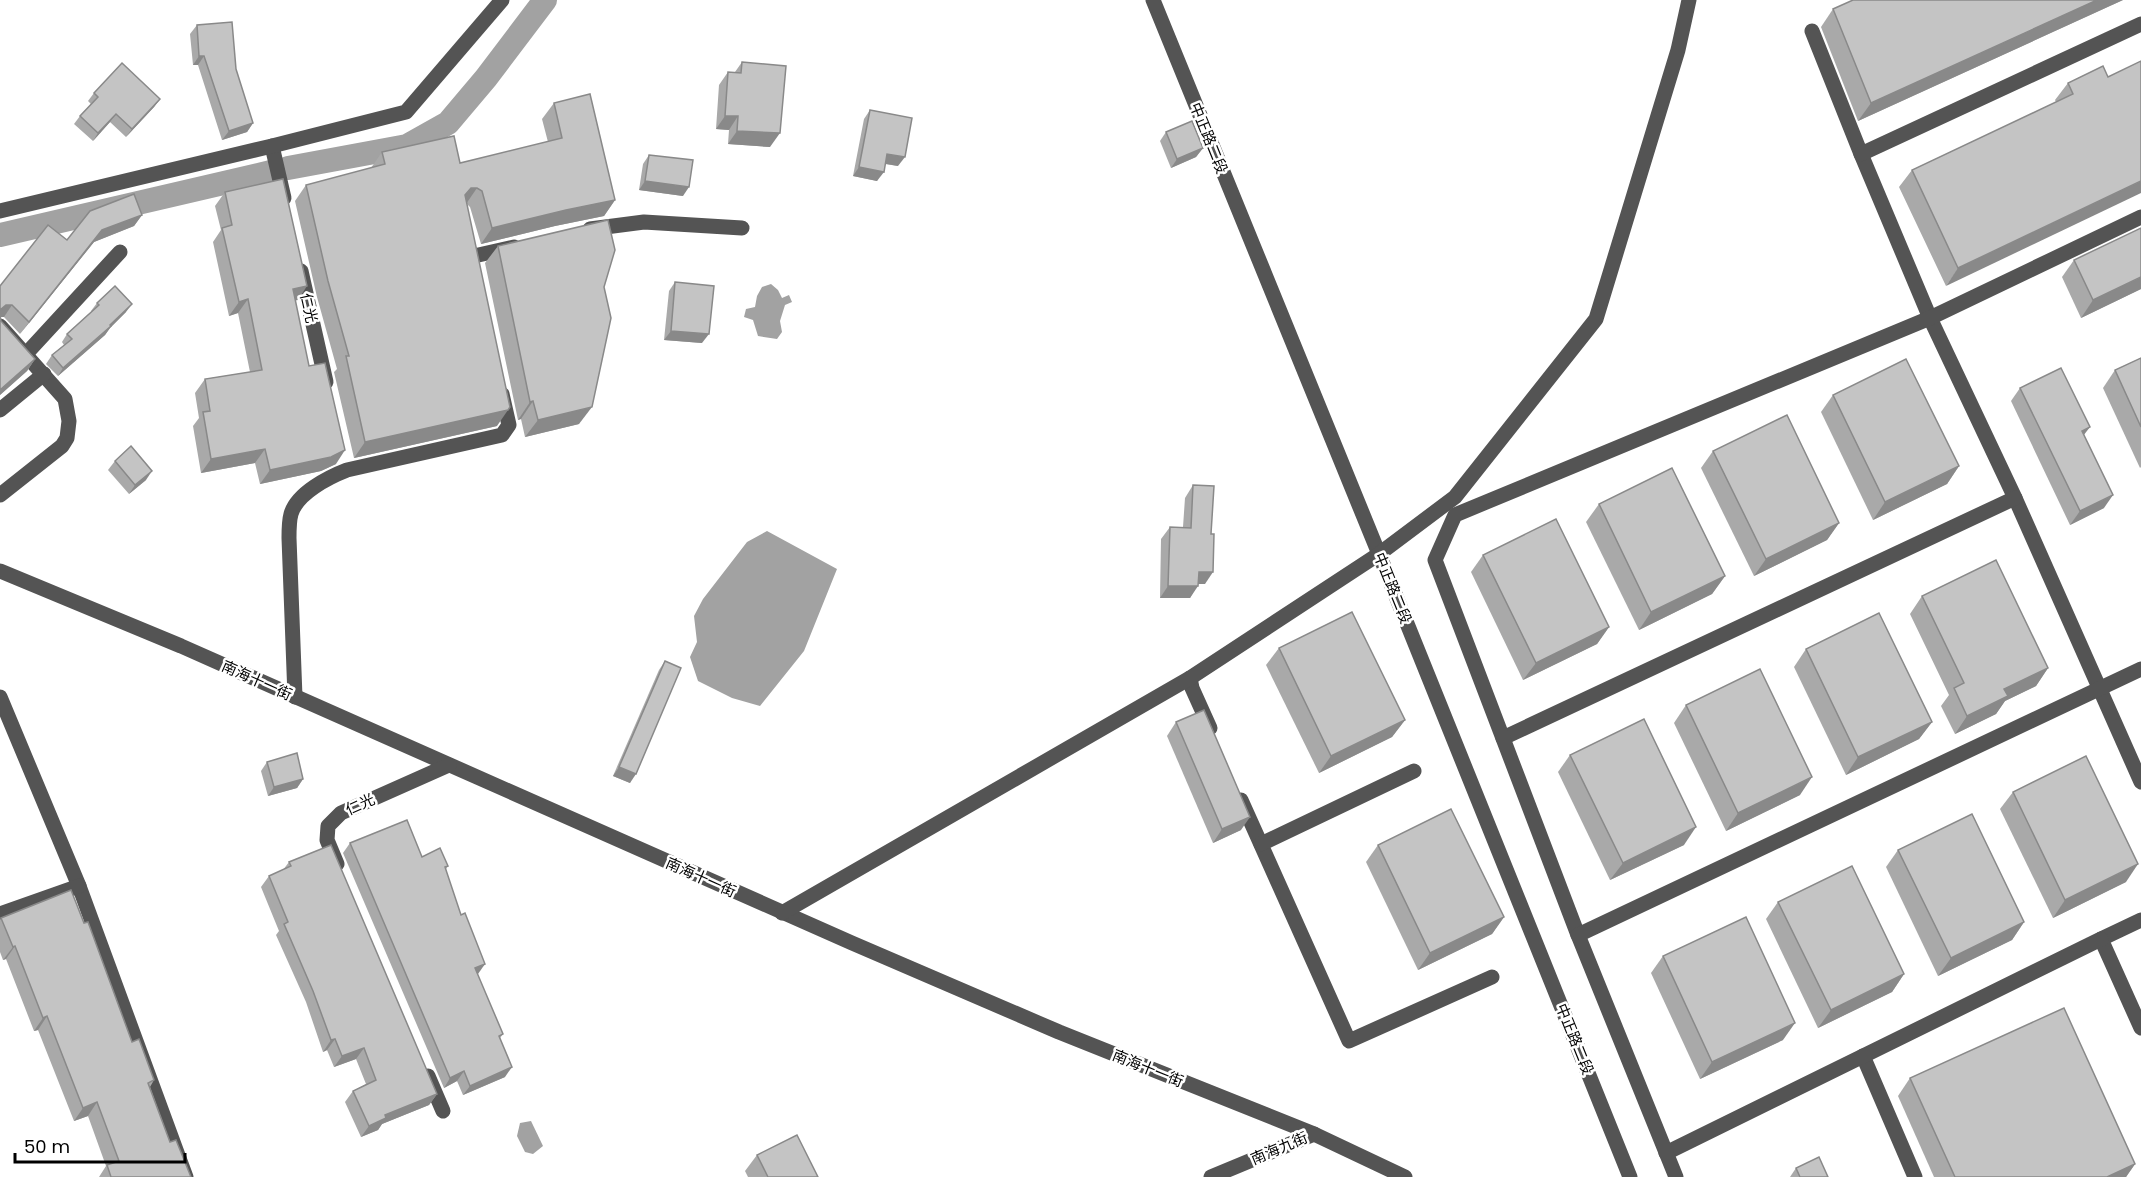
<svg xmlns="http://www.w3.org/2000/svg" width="2141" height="1177" font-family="Poppins,'Noto Sans TC',sans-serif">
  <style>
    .water { fill: #a2a2a2 }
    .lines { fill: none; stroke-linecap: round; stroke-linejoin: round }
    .canal { stroke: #a2a2a2; stroke-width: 24 }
    .minor { stroke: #545454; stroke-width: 15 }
    .wall { fill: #a9a9a9 }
    .shaded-wall { fill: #898989 }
    .building { fill: #c4c4c4; stroke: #898989; stroke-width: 1.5 }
    .labels { text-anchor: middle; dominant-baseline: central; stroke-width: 5; stroke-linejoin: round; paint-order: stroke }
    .street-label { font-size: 15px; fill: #000; stroke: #fff }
  </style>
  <rect width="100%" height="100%" fill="#fff"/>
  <g class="water">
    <path d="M771,284L778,290L782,298L789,295L792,302L785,305L780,321L782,332L777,339L758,336L753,320L744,317L746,309L755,307L757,296L762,287Z"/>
    <path d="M767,531L837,569L804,651L760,706L732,698L698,681L690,657L697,642L694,616L703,599L747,542Z"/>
    <path d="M531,1121L543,1146L533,1154L525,1152L517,1136L520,1123Z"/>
  </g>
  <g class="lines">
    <g class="canal">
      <path d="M288,168L407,146L448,123L486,78L545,0"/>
      <path d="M0,235L271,172"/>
    </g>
    <g class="minor">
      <path d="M1153,0L1379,554L1630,1177"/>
      <path d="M1812,31L1861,154L1930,318L2015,498L2141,782"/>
      <path d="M272,146L284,198"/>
      <path d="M1861,154L2141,24"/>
      <path d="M0,211L272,146L406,112L502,0"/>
      <path d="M590,229L644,222L742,228"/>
      <path d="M474,256L514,247"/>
      <path d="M301,271L326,382"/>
      <path d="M0,326L65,399L69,421L67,438L62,446L0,495"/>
      <path d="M26,354L120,252"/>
      <path d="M0,410L44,374"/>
      <path d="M0,571L181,646L852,943L1059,1032L1314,1134L1405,1177"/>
      <path d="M1190,678L1192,688L1210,728"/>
      <path d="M0,697L79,886L186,1177"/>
      <path d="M295,697L289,538C289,530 289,521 291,514C297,493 329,477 347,470L502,435L509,425L502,394"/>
      <path d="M1503,738L2015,498"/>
      <path d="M1241,800L1349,1041L1492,977"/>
      <path d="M1261,844L1414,771"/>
      <path d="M337,864L327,840L328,826L341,813L449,765"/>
      <path d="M782,913L1190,678L1379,554L1455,497L1596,319L1678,50L1689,0"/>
      <path d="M0,914L79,886"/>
      <path d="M2141,920L2101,939L2141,1028"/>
      <path d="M1578,935L1435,560L1455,515L1930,318L2141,217"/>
      <path d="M1863,1056L1915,1177"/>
      <path d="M428,1076L443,1111"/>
      <path d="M1666,1153L2101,939"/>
      <path d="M1211,1177L1314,1134"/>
      <path d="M1676,1177L1578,935L2141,669"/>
    </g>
  </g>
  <g class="wall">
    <path d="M2123,0L1858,121L1821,27L1833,9Z"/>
    <path d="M197,25L253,123L247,132L222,140L198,65H193L190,34Z"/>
    <path d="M742,62L770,147L728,144L729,130L716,129L719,85L728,72H735Z"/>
    <path d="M2103,66L1946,286L1899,187L1912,170L2056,102L2055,100L2068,83Z"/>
    <path d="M94,93L160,99L154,107L126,137L110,122L93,141L74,124L80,116L91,104L88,101Z"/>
    <path d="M554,103L615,200L604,216L555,226L481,244L470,207L467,204L497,426L354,458L334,372L337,369L317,297L295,201L306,185L371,168L382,152L460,163L548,142L542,119Z"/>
    <path d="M870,110L898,166L885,164L877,181L853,176L864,119Z"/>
    <path d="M1166,132L1203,148L1196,157L1171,168L1160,141Z"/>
    <path d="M649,155L683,196L639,190L643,164Z"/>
    <path d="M225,192L298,300H295L309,366L336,464L321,471L260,484L255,463L201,473L193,426L199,418L195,393L205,379L250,372L238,313L229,316L213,242L221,230L215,206Z"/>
    <path d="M142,215L134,226L94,242L20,334L4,317H0L1,321L35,359L27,371L0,395V286L67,240Z"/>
    <path d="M498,246L604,287L579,424L525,437L521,419L518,420L485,263Z"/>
    <path d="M2074,260L2141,289L2081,318L2062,277Z"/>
    <path d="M675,282L702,343L664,340L669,291Z"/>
    <path d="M97,303L126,312L110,328L105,335L58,376L46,364L52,355L64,345L62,342L67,334L92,311H91Z"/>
    <path d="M2141,358V467L2140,468L2103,388L2115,370Z"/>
    <path d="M2020,388L2084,435L2104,508L2070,525L2011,401Z"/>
    <path d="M1833,395L1959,466L1947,484L1873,520L1821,412Z"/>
    <path d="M1713,451L1839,523L1827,540L1754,576L1701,468Z"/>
    <path d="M115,461L146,480L129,494L108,470Z"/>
    <path d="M1193,485L1205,584H1198L1190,598H1160L1161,539L1170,527H1183L1185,498Z"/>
    <path d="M1599,504L1725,576L1712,594L1639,630L1586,522Z"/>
    <path d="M1483,555L1609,627L1597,644L1523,680L1471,572Z"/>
    <path d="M1922,596L2048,668L2036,686L2005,701L1996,714L1955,734L1941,706L1949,695L1910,614Z"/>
    <path d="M1279,648L1405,720L1392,737L1319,773L1266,665Z"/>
    <path d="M1806,649L1932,722L1919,739L1846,775L1794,667Z"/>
    <path d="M665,661L630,783L613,776L659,670Z"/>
    <path d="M1686,705L1800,795L1726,831L1674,723Z"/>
    <path d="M1176,722L1241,830L1213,843L1167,736Z"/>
    <path d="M1570,755L1684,845L1610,880L1558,772Z"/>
    <path d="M267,762L303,779L297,788L268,796L261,771Z"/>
    <path d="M2013,792L2126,882L2053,918L2000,809Z"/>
    <path d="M350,843L422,857L448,866L446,869L477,974L503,1034L500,1038L505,1077L463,1095L457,1081L444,1088L343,853Z"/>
    <path d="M1378,845L1504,917L1492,934L1418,970L1366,862Z"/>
    <path d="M1898,850L2024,922L2012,940L1938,976L1886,867Z"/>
    <path d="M289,862L437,1094L429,1105L382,1124L378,1130L361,1137L345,1102L353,1091L366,1084L356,1059L334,1067L327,1050L323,1052L306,1002L276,935L279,931L261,887L269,876L283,870Z"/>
    <path d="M1778,902L1904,974L1892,992L1818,1028L1766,919Z"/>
    <path d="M1,918L132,1042L154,1080L150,1087L170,1142L191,1177H99L106,1166L88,1116L74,1121L38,1030L34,1031L6,959L3,960L0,952V920Z"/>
    <path d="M1663,956L1783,1040L1700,1079L1651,973Z"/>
    <path d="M1910,1078L2135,1164L2126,1177H1934L1898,1096Z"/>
    <path d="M757,1155L818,1177H748L745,1171Z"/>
    <path d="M1796,1168L1828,1177H1790Z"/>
  </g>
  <g class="shaded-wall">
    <path d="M2097,0H2123L1858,121L1871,103Z"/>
    <path d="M199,56H204L198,65H193Z"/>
    <path d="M160,99L154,107L126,137L132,129Z"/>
    <path d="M116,114L110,122L93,141L98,133Z"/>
    <path d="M725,116H738L729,130L716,129Z"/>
    <path d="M253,123L247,132L222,140L229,131Z"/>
    <path d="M737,131L780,133L770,147L728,144Z"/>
    <path d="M1203,148L1196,157L1171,168L1177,159Z"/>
    <path d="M887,154L905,157L898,166L881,163Z"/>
    <path d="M859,167L884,172L877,181L853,176Z"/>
    <path d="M645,181L689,187L683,196L639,190Z"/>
    <path d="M2141,181V193L1946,286L1958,268Z"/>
    <path d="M471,188H477L466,204L465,195Z"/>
    <path d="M615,200L604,216L555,226L481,244L492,228L566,210Z"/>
    <path d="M142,215L134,226L94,242L20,334L29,322L102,230Z"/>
    <path d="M2141,277V289L2081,318L2093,300Z"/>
    <path d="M307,286L298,300L283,303L293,289Z"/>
    <path d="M248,299L238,313L229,316L239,302Z"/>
    <path d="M132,304L126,312L110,328L105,335L58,376L63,368Z"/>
    <path d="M6,305H12L4,317H0V310Z"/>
    <path d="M671,331L709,334L702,343L664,340Z"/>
    <path d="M35,359L27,371L0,395V390Z"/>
    <path d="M533,401L521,419L518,420L530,402Z"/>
    <path d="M592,407L579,424L525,437L538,420Z"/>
    <path d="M508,410L497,426L354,458L365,442Z"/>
    <path d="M2090,427L2080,440L2082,431Z"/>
    <path d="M265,449L255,463L201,473L211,459Z"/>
    <path d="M345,450L336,464L321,471L260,484L270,470Z"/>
    <path d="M1959,466L1947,484L1873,520L1885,502Z"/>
    <path d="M152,471L146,480L129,494L135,485Z"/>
    <path d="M2113,495L2104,508L2070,525L2080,511Z"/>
    <path d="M1839,523L1827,540L1754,576L1766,559Z"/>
    <path d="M1199,572H1213L1205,584H1190Z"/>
    <path d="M1725,576L1712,594L1639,630L1651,612Z"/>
    <path d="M1168,586H1198L1190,598H1160Z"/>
    <path d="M1609,627L1597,644L1523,680L1536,663Z"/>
    <path d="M2048,668L2036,686L2005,701L1996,714L1955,734L1967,716L2004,689Z"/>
    <path d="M1405,720L1392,737L1319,773L1331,756Z"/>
    <path d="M1932,722L1919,739L1846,775L1858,757Z"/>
    <path d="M619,767L636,774L630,783L613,776Z"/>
    <path d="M1812,777L1800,795L1726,831L1738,813Z"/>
    <path d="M303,779L297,788L268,796L274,787Z"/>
    <path d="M1250,817L1241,830L1213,843L1222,829Z"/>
    <path d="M1696,827L1684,845L1610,880L1623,863Z"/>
    <path d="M2138,864L2126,882L2053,918L2065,900Z"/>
    <path d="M1504,917L1492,934L1418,970L1430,953Z"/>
    <path d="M2024,922L2012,940L1938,976L1951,958Z"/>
    <path d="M15,946L6,959L3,960L13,947Z"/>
    <path d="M485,964L478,974L468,978L475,968Z"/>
    <path d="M1904,974L1892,992L1818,1028L1831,1010Z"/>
    <path d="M47,1016L38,1030L34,1031L43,1018Z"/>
    <path d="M1795,1023L1783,1040L1700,1079L1712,1062Z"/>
    <path d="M335,1039L327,1050L323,1052L331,1040Z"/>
    <path d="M364,1048L356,1059L334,1067L342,1056Z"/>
    <path d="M512,1067L505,1077L463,1095L470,1086Z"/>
    <path d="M464,1071L457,1081L444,1088L450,1078Z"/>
    <path d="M437,1094L429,1105L382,1124L378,1130L361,1137L369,1126L385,1115Z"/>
    <path d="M97,1102L88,1116L74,1121L83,1108Z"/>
    <path d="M2135,1164L2126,1177H2107Z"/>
  </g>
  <g class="building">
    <path d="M1853,0H2097L1871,103L1833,9Z"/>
    <path d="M232,22L236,69L253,123L229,131L204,56H199L197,25Z"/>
    <path d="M2141,61V181L1958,268L1912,170L2073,94L2068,83L2103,66L2108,77Z"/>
    <path d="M742,62L786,66L780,133L737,131L738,116H725L728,72L741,73Z"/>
    <path d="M122,63L160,99L132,129L116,114L98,133L80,116L98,97L94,93Z"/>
    <path d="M590,94L615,200L566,210L492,228L482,191L477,188H471L465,195L510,407L508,410L365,442L346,356H349L328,281L306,185L385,164L382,152L454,136L460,163L562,138L554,103Z"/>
    <path d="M870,110L912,118L905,157L887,154L884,172L859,167Z"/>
    <path d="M1192,121L1203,148L1177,159L1166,132Z"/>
    <path d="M649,155L693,160L689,187L645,181Z"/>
    <path d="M283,179L307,286L293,289L309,366L325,363L345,450L331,457L270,470L265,449L211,459L203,412L210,411L205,379L262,370L248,299L239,302L222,228L232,225L225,192Z"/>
    <path d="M134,194L142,215L102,230L29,322L12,305H6L0,310V286L48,225L67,240L90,211Z"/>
    <path d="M608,220L615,250L604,287L611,318L592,407L538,420L533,401L530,402L498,246Z"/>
    <path d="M2141,228V277L2093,300L2074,260Z"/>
    <path d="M675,282L714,286L709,334L671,331Z"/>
    <path d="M115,286L132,304L110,325L111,326L63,368L52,355L72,339L67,334L99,305L97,303Z"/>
    <path d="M0,315L1,321L35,359L0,390Z"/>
    <path d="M2141,358V427L2115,370Z"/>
    <path d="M1906,359L1959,466L1885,502L1833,395Z"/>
    <path d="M2061,368L2090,427L2082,431L2113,495L2080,511L2020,388Z"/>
    <path d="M1787,415L1839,523L1766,559L1713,451Z"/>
    <path d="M131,446L152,471L135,485L115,461Z"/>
    <path d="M1672,468L1725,576L1651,612L1599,504Z"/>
    <path d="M1193,485L1214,486L1211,534H1214L1213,572H1199L1198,586H1168L1170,527L1191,528Z"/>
    <path d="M1556,519L1609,627L1536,663L1483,555Z"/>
    <path d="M1996,560L2048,668L2004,689L2008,696L1967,716L1954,688L1964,683L1922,596Z"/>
    <path d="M1352,612L1405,720L1331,756L1279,648Z"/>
    <path d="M1879,613L1932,722L1858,757L1806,649Z"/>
    <path d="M665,661L681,668L636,774L619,767Z"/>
    <path d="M1760,669L1812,777L1738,813L1686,705Z"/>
    <path d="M1204,710L1250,817L1222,829L1176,722Z"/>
    <path d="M1644,719L1696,827L1623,863L1570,755Z"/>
    <path d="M297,753L303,779L274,787L267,762Z"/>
    <path d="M2086,756L2138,864L2065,900L2013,792Z"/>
    <path d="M1451,809L1504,917L1430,953L1378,845Z"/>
    <path d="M1972,814L2024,922L1951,958L1898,850Z"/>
    <path d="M407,820L422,857L440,848L448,866L445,867L461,915L465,913L485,964L475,968L503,1034L499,1036L512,1067L470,1086L464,1071L450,1078L350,843Z"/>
    <path d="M331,845L437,1094L385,1115L386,1118L369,1126L353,1091L376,1080L364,1048L342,1056L335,1039L331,1040L313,991L284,924L288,922L269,876L291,866L289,862Z"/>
    <path d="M1852,866L1904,974L1831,1010L1778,902Z"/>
    <path d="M71,890L84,923L88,922L132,1042L139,1039L154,1080L148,1083L170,1142L176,1140L191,1177H111L107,1165L119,1161L97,1102L83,1108L47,1016L43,1018L15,946L13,947L1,918Z"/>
    <path d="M1746,917L1795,1023L1712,1062L1663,956Z"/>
    <path d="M2064,1008L2135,1164L2107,1177H1955L1910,1078Z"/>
    <path d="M797,1135L818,1177H768L757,1155Z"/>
    <path d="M1819,1157L1828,1177H1800L1796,1168Z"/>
  </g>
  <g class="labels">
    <g class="street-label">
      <text transform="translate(1209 138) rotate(68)">中正路二段</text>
      <text transform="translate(309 308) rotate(77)">仁光</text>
      <text transform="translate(1393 588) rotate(68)">中正路二段</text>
      <text transform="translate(257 680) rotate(24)">南海十一街</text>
      <text transform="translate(360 804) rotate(-24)">仁光</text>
      <text transform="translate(701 877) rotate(24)">南海十一街</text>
      <text transform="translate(1575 1039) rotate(68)">中正路二段</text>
      <text transform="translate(1148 1068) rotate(22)">南海十一街</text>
      <text transform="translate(1279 1148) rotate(-23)">南海九街</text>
    </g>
  </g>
  <path d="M15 1153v9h170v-9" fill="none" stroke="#000000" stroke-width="3"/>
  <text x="24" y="1153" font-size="18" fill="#000000" stroke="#ffffff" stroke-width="4.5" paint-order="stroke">50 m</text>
</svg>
